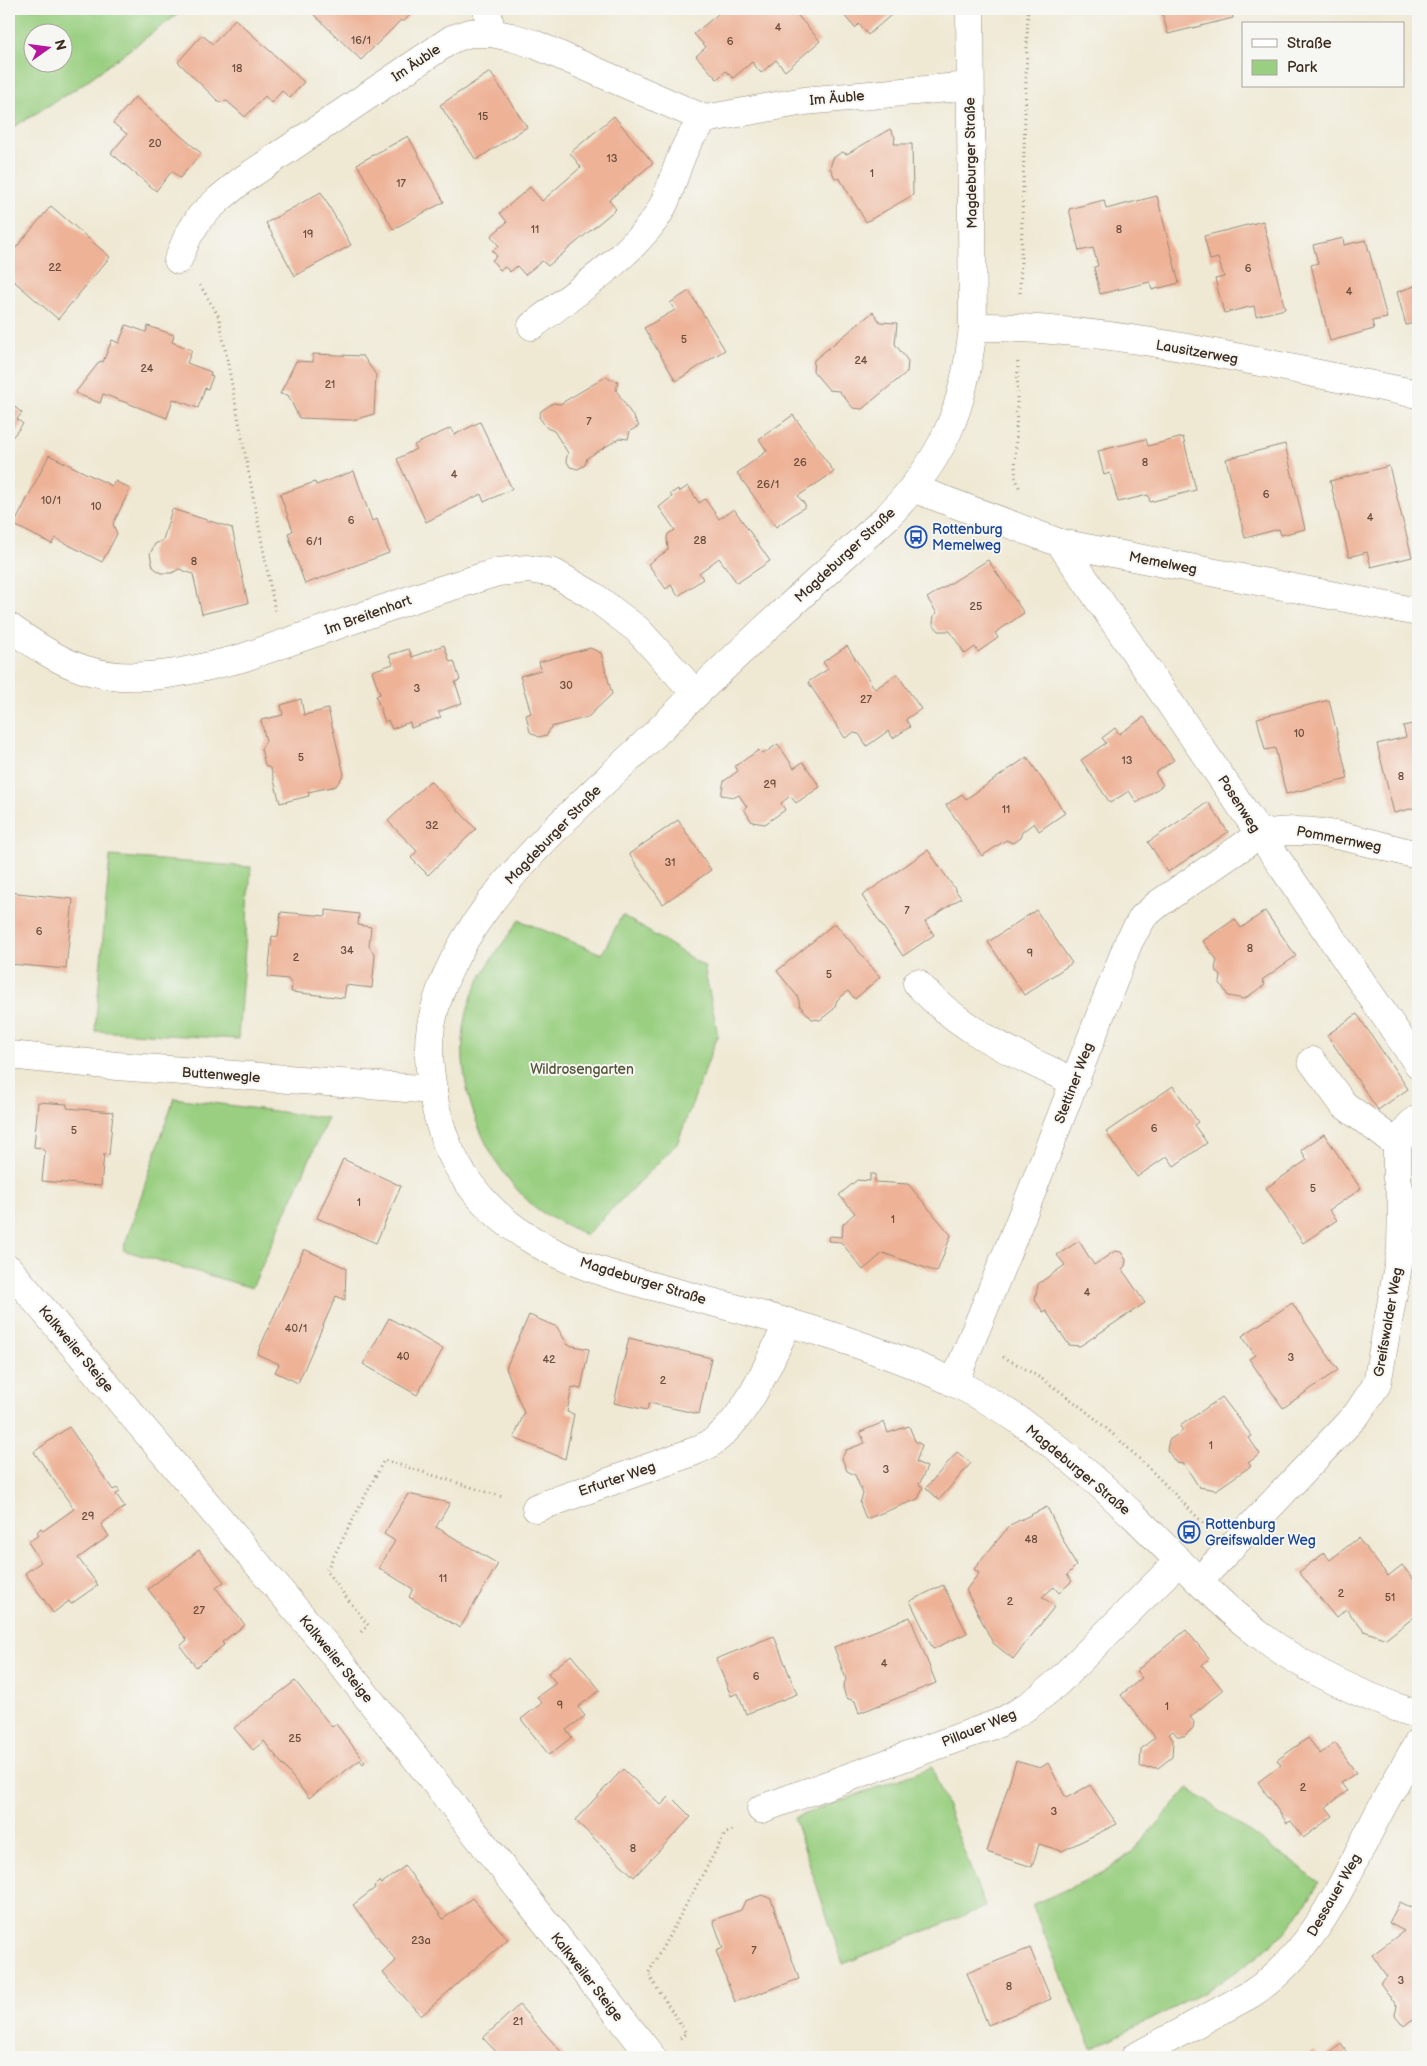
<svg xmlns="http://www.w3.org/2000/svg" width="1427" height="2066" font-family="'Balsamiq Sans',sans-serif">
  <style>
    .green { fill: #9acf81; stroke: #6a7c50; fill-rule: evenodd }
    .building { fill: #eeb297 }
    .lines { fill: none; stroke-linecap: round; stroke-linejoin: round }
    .minor-casing { stroke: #958a79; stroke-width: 29 }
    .path { stroke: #958a79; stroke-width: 3; stroke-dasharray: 1 4; stroke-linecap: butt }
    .minor { stroke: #fff; stroke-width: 28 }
    .labels { text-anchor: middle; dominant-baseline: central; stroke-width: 4; stroke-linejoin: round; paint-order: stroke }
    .number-label { font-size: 11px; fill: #684c3c }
    .street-label { font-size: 14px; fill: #3b2a1e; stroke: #f6f6f2 }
    .transit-label { font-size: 14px; fill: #164399; stroke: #f6f6f2; text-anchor: start }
    .park-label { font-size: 14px; fill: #535337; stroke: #f6f6f2 }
  </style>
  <rect width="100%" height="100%" fill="#f6f6f2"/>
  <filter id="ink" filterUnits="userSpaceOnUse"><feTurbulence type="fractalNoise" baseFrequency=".02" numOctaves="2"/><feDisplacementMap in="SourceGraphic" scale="10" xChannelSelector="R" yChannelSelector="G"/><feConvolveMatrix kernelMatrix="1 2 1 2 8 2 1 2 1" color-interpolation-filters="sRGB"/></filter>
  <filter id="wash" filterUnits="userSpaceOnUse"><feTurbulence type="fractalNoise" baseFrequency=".0096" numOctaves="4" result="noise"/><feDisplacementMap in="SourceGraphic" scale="20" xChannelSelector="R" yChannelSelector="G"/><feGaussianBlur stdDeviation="1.12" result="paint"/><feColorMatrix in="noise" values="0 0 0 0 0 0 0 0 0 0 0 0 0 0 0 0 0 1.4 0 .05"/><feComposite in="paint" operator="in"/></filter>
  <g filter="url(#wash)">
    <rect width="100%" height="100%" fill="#efe9d4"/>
    <g class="green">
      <path d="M9,9H185L80,86L9,130ZM32,32H62V62H32Z"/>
      <path d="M110,856L251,867L238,1039L95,1031Z"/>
      <path d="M622,915L704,966L718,1035L677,1144L586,1235C571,1227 550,1219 536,1208C482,1163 448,1074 469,1005C477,976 502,945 519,920L602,954Z"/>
      <path d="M174,1098L328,1118L252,1288L123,1250Z"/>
      <path d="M932,1767L985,1907L843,1964L794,1818Z"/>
      <path d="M1188,1788L1320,1882L1285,1934L1248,1963L1203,1993L1092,2049L1032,1905L1106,1871L1132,1852Z"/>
    </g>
    <g id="blocks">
      <g class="building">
        <path d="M308,9H416L403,22L401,20L361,60Z"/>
        <path d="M724,9H731L736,14L741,9H792L820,41L785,71L776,60L761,73L752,62L733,78L726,71L717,79L696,56L706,47L694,34Z"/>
        <path d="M844,9H898L868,35L859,24L855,28L841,12Z"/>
        <path d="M1161,9H1231L1233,18L1168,34Z"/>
        <path d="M235,19L304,82L290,98L282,91L271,103L265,96L245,117L227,101L219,102L178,62L202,35L213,44Z"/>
        <path d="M490,72L527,127L476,160L440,105Z"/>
        <path d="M135,97L201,153L180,178L172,171L156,191L111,153L127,134L113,123Z"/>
        <path d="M614,116L653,163L609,200L616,209L548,266L542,261L525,275L517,266L510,272L505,267L500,270L492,260L497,256L492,251L499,246L491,236L507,222L500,213L530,187L542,201L581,167L570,153Z"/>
        <path d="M890,129L895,137L894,144H912L913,195L866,222L840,179L835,178L830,168L833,158L842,152L847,154Z"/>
        <path d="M408,136L444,202L393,229L357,164Z"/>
        <path d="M321,192L351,245L295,276L266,223Z"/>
        <path d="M1157,196L1179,283L1152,290L1150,282L1100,294L1094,267L1098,266L1093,248L1079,251L1069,209L1104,200L1106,209Z"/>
        <path d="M51,206L110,257L58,319L9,277V256Z"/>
        <path d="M1263,221L1285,309L1256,316L1254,306L1224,313L1215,279L1224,277L1218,258L1210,260L1204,236Z"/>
        <path d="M1343,238L1344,245L1366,240L1387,318L1372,321L1374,329L1330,341L1311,265L1318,263L1313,245Z"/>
        <path d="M1418,285V322L1406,325L1397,292Z"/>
        <path d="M689,291L725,350L676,381L644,328L675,310L670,303Z"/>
        <path d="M873,312L880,322L897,323L895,344L908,361L907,372L862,409L853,408L839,391L829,390L813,371L814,360Z"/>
        <path d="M126,325L146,332L148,326L174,335L172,342L192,350L187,363L211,372L210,375L213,376L208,389L205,388L198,408L173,399L167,418L103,394L100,403L75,393L100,361L103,362L112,340L119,343Z"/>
        <path d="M313,354L363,356L376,375L374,414L353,420L299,418L288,395L280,394L296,361L313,362Z"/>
        <path d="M607,376L609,379L618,381L616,390L639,426L630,431L628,439L620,438L587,458L585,465L578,469L570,467L566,460L568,453L554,431L547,428L539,417L541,411L553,403L560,404Z"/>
        <path d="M9,397L11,399L9,402L22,413L17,419L23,424L9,441Z"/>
        <path d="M793,415L834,472L798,496L806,506L776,527L737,473L767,451L759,439Z"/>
        <path d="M480,422L512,489L484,502L481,494L426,522L397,459L416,449L414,445L451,428L454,435Z"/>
        <path d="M1183,437L1196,490L1150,502L1148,495L1118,502L1110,473L1104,475L1098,451L1146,439L1148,446Z"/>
        <path d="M1285,444L1305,529L1281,535L1279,529L1245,538L1226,459Z"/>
        <path d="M49,455L112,486L115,481L130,489L113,524L117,534L102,562L55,538L52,544L14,525Z"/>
        <path d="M1389,466L1412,557L1371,567L1367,552L1349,557L1330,481Z"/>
        <path d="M354,471L372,521L377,519L389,553L305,584L293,550L288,533L293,531L280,494L315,482L316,485Z"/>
        <path d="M688,486L699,503L705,499L719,519L734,509L770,561L737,583L719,558L699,573L703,579L678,596L671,585L666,589L648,564L668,550L667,538L668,534L675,530L659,507L672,497L670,494L678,489L679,492Z"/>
        <path d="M172,509L232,528L248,603L202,614L193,574L179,569L172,573H161L153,567L150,554L155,544L163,540Z"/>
        <path d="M988,560L1024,613L995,633L998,638L978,652L975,647L965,654L950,631H939L933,624L934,615L937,613L927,598Z"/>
        <path d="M444,645L450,662L454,661L460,680L455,682L462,703L438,712L441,717L411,728L410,722L392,729L388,720L385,722L376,696L380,694L372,671L393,664L389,655L409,649L412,657Z"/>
        <path d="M847,646L875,689L897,674L921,709L906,719L910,727L893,738L888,731L867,746L859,734L853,733L845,738L808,682L828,669L823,662Z"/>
        <path d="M590,648L601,653L612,694L588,717L551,727L547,735L539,737L530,732L526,715L531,713L520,676L541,670L539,662Z"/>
        <path d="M301,699L304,715L328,709L344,774L336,786L308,792L309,796L280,803L271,769L265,765L261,749L266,741L261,720L283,715L281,705Z"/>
        <path d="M1329,700L1348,779L1286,794L1275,748L1265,750L1257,718Z"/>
        <path d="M1144,717L1174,760L1155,773L1163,785L1137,803L1129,791L1110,803L1081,760L1106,743L1102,738L1115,728L1119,734Z"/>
        <path d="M1418,723V807L1394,813L1377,744L1406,737L1403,726Z"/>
        <path d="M778,744L794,768L803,762L820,787L796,803L790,796L781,803L785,810L765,824L752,822L744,809L747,807L739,795L735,797L721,795L724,781L738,771L735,766L759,750L763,754Z"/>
        <path d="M1027,757L1065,813L1039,831L1034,823L1022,832L1020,838L1013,843L1006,840L982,856L946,805L962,794L966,799Z"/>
        <path d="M430,781L476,829L428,875L411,858L417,851L388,821Z"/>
        <path d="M1208,802L1228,832L1168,872L1148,842Z"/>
        <path d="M678,820L711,870L663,904L629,854Z"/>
        <path d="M928,850L961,898L925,922L934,935L903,956L862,896Z"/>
        <path d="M9,892L73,899L66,969L9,964Z"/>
        <path d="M326,910L359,914L358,925L371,927L369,946L375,955L372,988L346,985L344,998L318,995L291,992L292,985L288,979L268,977L272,936L278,937L281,912L326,916Z"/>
        <path d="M1036,910L1072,963L1024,995L988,942Z"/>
        <path d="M1265,911L1296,956L1262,980L1265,985L1244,999L1228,996L1220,983L1221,976L1215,969L1217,960L1203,941L1235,919L1241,928Z"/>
        <path d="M835,923L880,977L855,999L848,991L837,1000L834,1009L820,1020L812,1019L800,1006L798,997L777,971Z"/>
        <path d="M1357,1014L1408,1089L1378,1110L1327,1035Z"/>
        <path d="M1173,1086L1198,1122L1194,1125L1207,1143L1174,1166L1167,1156L1137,1177L1106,1132Z"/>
        <path d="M38,1102L67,1104V1108L113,1112L109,1155L104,1154L101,1186L42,1181L45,1152L41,1148L34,1147Z"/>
        <path d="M1324,1134L1361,1189L1329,1210L1337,1220L1303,1243L1266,1188L1307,1160L1301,1150Z"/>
        <path d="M343,1159L401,1186L376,1243L317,1218Z"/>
        <path d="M870,1174H875V1182L908,1184L951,1235L937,1272L883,1253L863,1270L841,1242L828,1241L829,1236L842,1237L843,1224L855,1213L839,1195L857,1180L870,1181Z"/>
        <path d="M1079,1241L1094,1265L1115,1251L1121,1252L1126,1260L1125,1266L1122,1269L1145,1303L1080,1346L1069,1345L1046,1311L1043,1312L1035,1300L1038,1284L1065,1265L1057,1255Z"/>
        <path d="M304,1249L346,1268L345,1300L336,1296L298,1383L275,1372L279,1364L257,1354Z"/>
        <path d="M1292,1303L1338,1370L1283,1408L1249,1359L1255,1355L1242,1336Z"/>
        <path d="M529,1315L557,1327L568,1345L589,1349L581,1389L572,1387L567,1412L574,1414L565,1459L514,1438L524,1413L506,1368Z"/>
        <path d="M389,1318L443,1349L417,1395L363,1364Z"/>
        <path d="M629,1338L711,1358L699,1414L649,1403L647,1410L614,1403Z"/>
        <path d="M1222,1397L1252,1436L1249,1438L1260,1454L1248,1463L1251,1466L1216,1490L1199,1487L1184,1464L1176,1463L1167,1450L1169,1440L1183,1431L1180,1426Z"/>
        <path d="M884,1422L888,1433L909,1426L915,1441L922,1445L916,1462L927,1467L919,1485L923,1487L918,1499L866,1519L860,1503L863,1494L855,1475L847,1471L842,1458L846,1450L865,1443L860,1432Z"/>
        <path d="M69,1427L113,1490L117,1488L120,1492L116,1494L125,1507L101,1524L109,1536L78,1558L98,1585L71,1604L69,1601L53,1613L25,1573L41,1562L28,1542L39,1535L37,1532L41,1528L43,1531L74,1509L34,1452Z"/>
        <path d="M957,1452L971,1463L939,1500L926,1488Z"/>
        <path d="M408,1494L450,1503L436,1527L498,1564L460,1628L409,1597L413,1589L379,1568L395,1541L384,1534Z"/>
        <path d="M1047,1507L1076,1566L1067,1575L1072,1581L1059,1593L1054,1587L1042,1597L1055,1606L1013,1659L993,1643L966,1590L979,1573L974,1569L1010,1525Z"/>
        <path d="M1358,1538L1388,1576L1402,1565L1418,1585V1614L1386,1639L1364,1631L1346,1609L1336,1618L1299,1572L1324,1553L1330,1560Z"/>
        <path d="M199,1550L224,1582L216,1588L245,1625L222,1642L224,1645L196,1667L180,1646L187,1640L148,1589Z"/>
        <path d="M943,1585L967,1633L933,1649L910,1601Z"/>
        <path d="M910,1617L936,1683L859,1713L855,1701L846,1698L843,1687L846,1679L834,1647Z"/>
        <path d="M1186,1630L1209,1658L1202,1665L1223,1690L1190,1717L1194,1722L1193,1728L1184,1736H1177L1173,1731L1169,1734L1173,1739L1172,1757L1158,1768L1140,1767L1141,1749L1155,1737L1121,1695L1142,1678L1136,1671Z"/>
        <path d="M774,1636L797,1694L746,1714L738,1693L731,1696L716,1659Z"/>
        <path d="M571,1655L600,1690L578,1707L585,1716L566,1730L572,1737L549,1755L521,1719L542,1703L537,1697L556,1683L548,1673Z"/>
        <path d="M295,1681L332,1727L336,1724L365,1762L363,1764L360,1760L309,1798L264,1741L253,1750L234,1728Z"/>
        <path d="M1308,1738L1320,1754L1335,1743L1356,1773L1341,1783L1347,1791L1326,1807L1333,1816L1303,1838L1291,1821L1287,1823L1258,1782L1281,1765L1277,1760Z"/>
        <path d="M1016,1761L1040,1768L1048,1763L1066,1798L1090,1785L1117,1824L1062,1851L1039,1844L1032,1867L987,1852Z"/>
        <path d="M623,1769L661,1805L670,1796L691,1817L634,1877L575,1820Z"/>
        <path d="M405,1866L443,1919L472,1898L508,1939L421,2016L383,1973L396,1961L353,1905L375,1888L374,1886L380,1881L381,1884Z"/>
        <path d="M762,1895L771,1899L799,1979L735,2002L716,1951L723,1948L713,1920L741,1910L745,1901Z"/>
        <path d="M1400,1902L1418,1911V2007L1414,2018L1404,2026L1395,2015L1397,2006L1380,1983L1387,1977L1372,1955L1404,1931L1389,1923Z"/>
        <path d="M1030,1948L1051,1999L988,2025L967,1973Z"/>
        <path d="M519,2005L566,2057H501L483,2038Z"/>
        <path d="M1341,2044L1350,2057H1324Z"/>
        <path d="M1314,2051L1319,2057H1305Z"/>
      </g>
    </g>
  </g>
  <g filter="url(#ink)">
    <use href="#blocks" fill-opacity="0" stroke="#958a79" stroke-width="1"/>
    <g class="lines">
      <g class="minor-casing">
        <g id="minor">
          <path d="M487,9L491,33"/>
          <path d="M970,9L973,327C964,409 945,457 887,517C809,588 731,659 656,733C576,810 451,911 431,1026C426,1052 431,1078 435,1104C447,1166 482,1211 537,1243C587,1273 648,1284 704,1300C789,1322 877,1346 957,1384C1025,1417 1084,1468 1138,1520C1180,1561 1220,1607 1268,1641C1313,1674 1366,1697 1418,1715"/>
          <path d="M178,260L188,236L200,217L219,199L241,181L452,39L470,33H491L511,37L534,44L705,119L804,101L970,86"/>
          <path d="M532,326C574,293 624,262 656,218C673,193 675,162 691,137C695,131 701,125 705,119"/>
          <path d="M973,327C1123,326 1271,366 1418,394"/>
          <path d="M915,489L1060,543L1418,612"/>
          <path d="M1060,543L1418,1064"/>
          <path d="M9,627C32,643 56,660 83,669C134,686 192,671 242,658L421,596L498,572L527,569L554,573L592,595L638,630L696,694"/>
          <path d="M917,983C963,1033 1015,1054 1075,1082"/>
          <path d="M9,1055L117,1066L433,1090"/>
          <path d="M1312,1061L1343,1104L1397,1144"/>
          <path d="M9,1269L335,1656L652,2057"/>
          <path d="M954,1383L1032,1191L1129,941L1143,917L1158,904L1259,835C1312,822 1367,843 1418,855"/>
          <path d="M536,1508L690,1453C697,1450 705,1447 711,1443C747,1418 770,1361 788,1322"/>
          <path d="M1199,1581L1357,1414L1377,1384L1401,1249L1402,1201L1397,1179V1144L1411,1124L1418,1119"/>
          <path d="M761,1809L999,1723C1021,1712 1039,1699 1058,1682L1179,1561"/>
          <path d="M1135,2057L1251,1994C1312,1954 1340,1889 1372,1826C1386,1798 1402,1771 1418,1743"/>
        </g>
      </g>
      <g class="path">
        <path d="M200,285L219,317L275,611"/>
        <path d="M1020,293L1028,9"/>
        <path d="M1018,362L1015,476L1020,490"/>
        <path d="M1003,1357C1082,1396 1143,1462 1204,1524"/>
        <path d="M361,1632L368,1625L326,1571L384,1460L503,1497"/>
        <path d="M680,2038L686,2033L648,1974L725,1834L734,1829"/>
      </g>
      <use href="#minor" class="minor"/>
    </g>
  </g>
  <defs>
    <g id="bus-ring" transform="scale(1.125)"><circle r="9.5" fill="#f6f6f2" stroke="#1a4fb4" stroke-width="1.5"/><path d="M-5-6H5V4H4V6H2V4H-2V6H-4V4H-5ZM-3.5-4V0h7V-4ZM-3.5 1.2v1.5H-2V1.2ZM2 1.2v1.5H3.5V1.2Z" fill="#1a4fb4"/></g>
  </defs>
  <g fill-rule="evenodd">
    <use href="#bus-ring" x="916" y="537"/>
    <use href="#bus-ring" x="1189" y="1532"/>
  </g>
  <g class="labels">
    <g class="number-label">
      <text x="778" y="27">4</text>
      <text x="361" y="40">16/1</text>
      <text x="730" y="41">6</text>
      <text x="237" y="68">18</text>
      <text x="483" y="116">15</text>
      <text x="155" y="143">20</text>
      <text x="612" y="158">13</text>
      <text x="872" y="173">1</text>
      <text x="401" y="183">17</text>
      <text x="535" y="229">11</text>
      <text x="1119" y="229">8</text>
      <text x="308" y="234">19</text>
      <text x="55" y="267">22</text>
      <text x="1248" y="268">6</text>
      <text x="1349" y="291">4</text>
      <text x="684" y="339">5</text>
      <text x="861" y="360">24</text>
      <text x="147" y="368">24</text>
      <text x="330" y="384">21</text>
      <text x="589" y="421">7</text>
      <text x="800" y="462">26</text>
      <text x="1145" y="462">8</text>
      <text x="454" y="474">4</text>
      <text x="768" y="484">26/1</text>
      <text x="1266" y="494">6</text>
      <text x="51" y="500">10/1</text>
      <text x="96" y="506">10</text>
      <text x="1370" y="517">4</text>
      <text x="351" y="520">6</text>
      <text x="700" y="540">28</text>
      <text x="314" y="541">6/1</text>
      <text x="194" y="561">8</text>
      <text x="976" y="606">25</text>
      <text x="566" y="685">30</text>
      <text x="417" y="688">3</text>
      <text x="866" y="699">27</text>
      <text x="1299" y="733">10</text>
      <text x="301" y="757">5</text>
      <text x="1127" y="760">13</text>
      <text x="1401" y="776">8</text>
      <text x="770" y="784">29</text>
      <text x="1006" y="809">11</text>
      <text x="432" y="825">32</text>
      <text x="670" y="862">31</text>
      <text x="907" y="910">7</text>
      <text x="39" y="931">6</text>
      <text x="1250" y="948">8</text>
      <text x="347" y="950">34</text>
      <text x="1030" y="953">9</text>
      <text x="296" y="957">2</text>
      <text x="829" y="974">5</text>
      <text x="1154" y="1128">6</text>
      <text x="74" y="1130">5</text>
      <text x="1313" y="1188">5</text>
      <text x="359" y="1202">1</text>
      <text x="893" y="1219">1</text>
      <text x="1087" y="1292">4</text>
      <text x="296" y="1328">40/1</text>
      <text x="403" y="1356">40</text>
      <text x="1291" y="1357">3</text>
      <text x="549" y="1359">42</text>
      <text x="663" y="1380">2</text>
      <text x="1211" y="1445">1</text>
      <text x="886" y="1469">3</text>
      <text x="88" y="1516">29</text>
      <text x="1031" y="1539">48</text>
      <text x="443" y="1578">11</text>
      <text x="1341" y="1593">2</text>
      <text x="1390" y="1597">51</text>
      <text x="1010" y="1601">2</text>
      <text x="199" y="1610">27</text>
      <text x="884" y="1663">4</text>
      <text x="756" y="1676">6</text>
      <text x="560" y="1705">9</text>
      <text x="1167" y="1706">1</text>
      <text x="295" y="1738">25</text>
      <text x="1303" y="1787">2</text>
      <text x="1054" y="1811">3</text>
      <text x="633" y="1848">8</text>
      <text x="421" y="1940">23a</text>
      <text x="754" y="1950">7</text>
      <text x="1401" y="1980">3</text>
      <text x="1009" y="1986">8</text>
      <text x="518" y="2021">21</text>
    </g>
    <g class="street-label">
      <text transform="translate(416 63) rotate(-34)">Im Äuble</text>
      <text transform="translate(837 98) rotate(-5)">Im Äuble</text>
      <text transform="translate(971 163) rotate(-91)">Magdeburger Straße</text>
      <text transform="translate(1197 352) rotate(10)">Lausitzerweg</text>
      <text transform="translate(845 555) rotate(-43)">Magdeburger Straße</text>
      <text transform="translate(1163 563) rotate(11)">Memelweg</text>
      <text transform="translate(368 615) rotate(-20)">Im Breitenhart</text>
      <text transform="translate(1239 804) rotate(57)">Posenweg</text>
      <text transform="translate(553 835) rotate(-46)">Magdeburger Straße</text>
      <text transform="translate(1339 839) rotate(11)">Pommernweg</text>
      <text transform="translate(221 1075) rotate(4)">Buttenwegle</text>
      <text transform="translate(1074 1083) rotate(-69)">Stettiner Weg</text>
      <text transform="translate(643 1281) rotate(17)">Magdeburger Straße</text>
      <text transform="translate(1388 1322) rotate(-80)">Greifswalder Weg</text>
      <text transform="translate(76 1349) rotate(50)">Kalkweiler Steige</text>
      <text transform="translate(1078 1470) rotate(40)">Magdeburger Straße</text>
      <text transform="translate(617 1479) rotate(-19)">Erfurter Weg</text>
      <text transform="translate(336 1659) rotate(51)">Kalkweiler Steige</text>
      <text transform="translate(979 1728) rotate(-22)">Pillauer Weg</text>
      <text transform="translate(1334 1895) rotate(-60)">Dessauer Weg</text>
      <text transform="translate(587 1977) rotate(52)">Kalkweiler Steige</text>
    </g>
    <g class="transit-label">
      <text x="932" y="529">Rottenburg<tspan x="932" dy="16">Memelweg</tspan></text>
      <text x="1205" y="1524">Rottenburg<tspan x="1205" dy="16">Greifswalder Weg</tspan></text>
    </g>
    <g class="park-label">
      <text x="582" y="1069">Wildrosengarten</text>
    </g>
  </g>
  <rect width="1427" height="2066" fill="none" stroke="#f6f6f2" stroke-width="30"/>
  <rect x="1242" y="22" width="162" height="65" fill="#f6f6f2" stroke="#aba49d"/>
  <rect x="1252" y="39" width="25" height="8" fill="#ffffff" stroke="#aba49d"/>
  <text x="1287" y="48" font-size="15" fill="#3b2a1e">Straße</text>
  <rect x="1252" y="60" width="25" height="15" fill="#9acf81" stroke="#aba49d"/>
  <text x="1287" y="72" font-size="15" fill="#3b2a1e">Park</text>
  <g transform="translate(48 48) rotate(76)"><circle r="24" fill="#f6f6f2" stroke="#aba49d"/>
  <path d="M0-4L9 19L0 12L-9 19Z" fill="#b5179e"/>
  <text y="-8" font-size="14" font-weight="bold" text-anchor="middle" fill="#3b2a1e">N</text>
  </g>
</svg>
